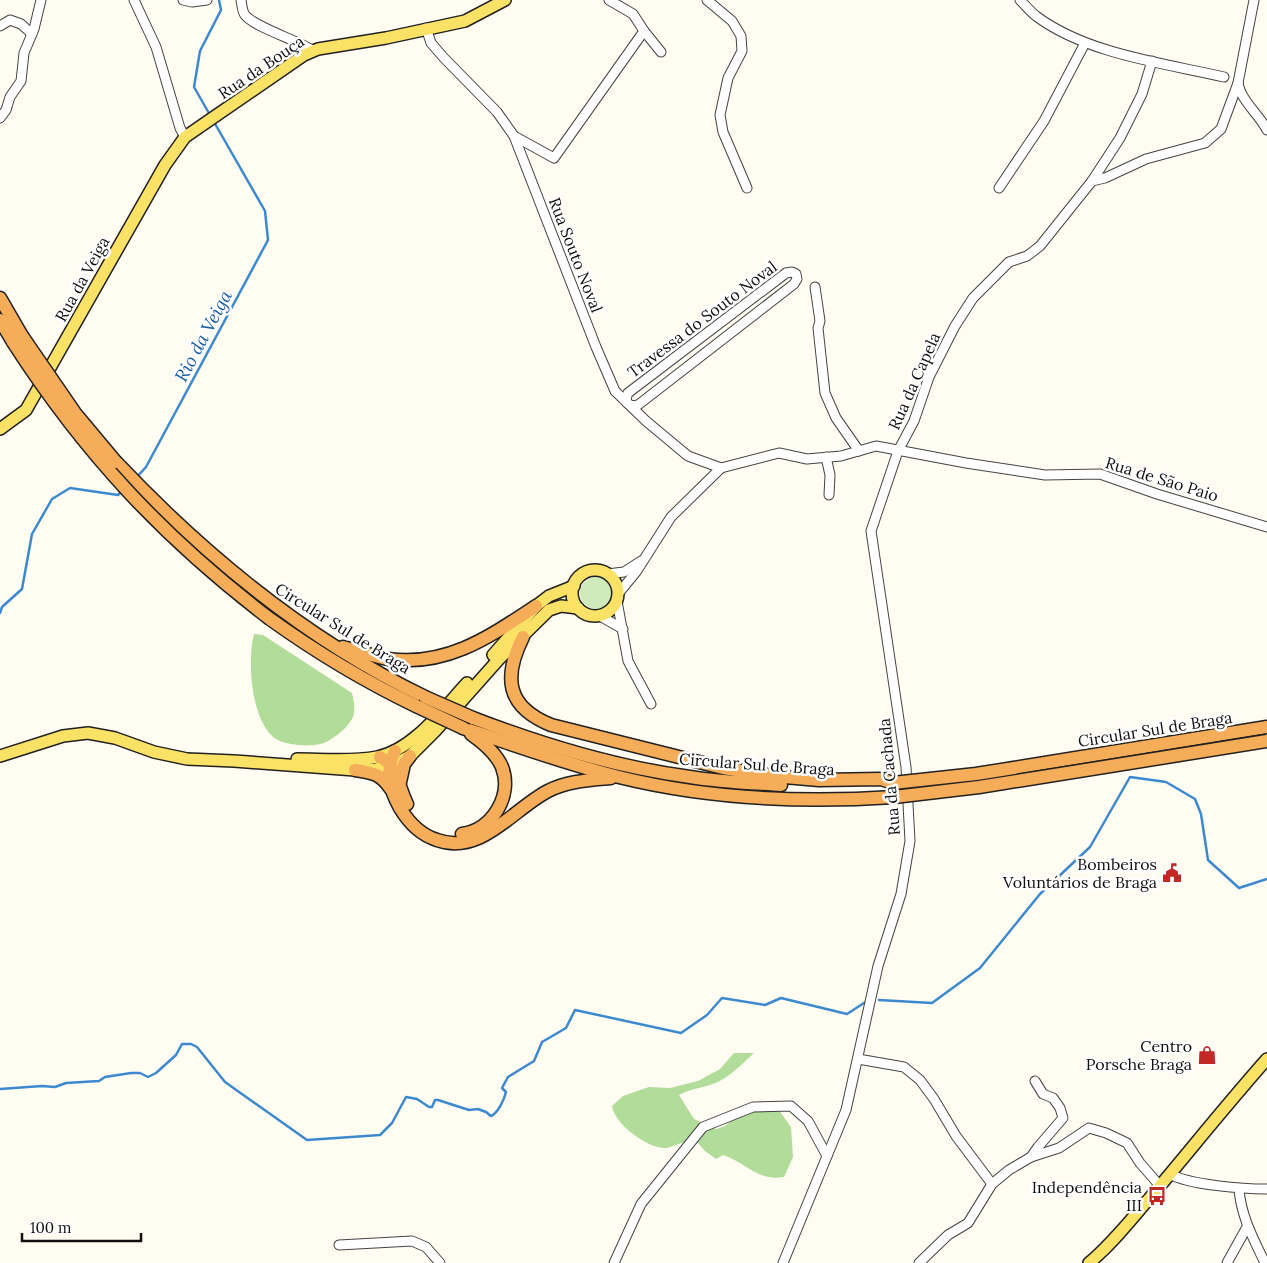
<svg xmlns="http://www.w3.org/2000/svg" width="1267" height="1263" font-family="Lora,serif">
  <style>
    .green { fill: #d0ebbb }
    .forest { fill: #b2dc9a }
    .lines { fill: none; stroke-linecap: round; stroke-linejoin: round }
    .stream { stroke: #3c89d0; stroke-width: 2.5 }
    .minor-casing { stroke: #434343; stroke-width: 11 }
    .major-casing { stroke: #212121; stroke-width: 14 }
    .highway-casing { stroke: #212121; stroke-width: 15 }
    .minor { stroke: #fff; stroke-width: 9 }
    .major { stroke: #fae267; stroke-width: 11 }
    .highway { stroke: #f6ad59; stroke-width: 12 }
    .highway-bridge-casing { stroke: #212121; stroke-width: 15; stroke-linecap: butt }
    .highway-bridge { stroke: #f6ad59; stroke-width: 12 }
    .labels { text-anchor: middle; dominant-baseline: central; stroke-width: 5; stroke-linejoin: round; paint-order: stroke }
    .street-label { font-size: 16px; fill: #101010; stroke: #fff }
    .poi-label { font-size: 16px; fill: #101010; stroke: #fff; text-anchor: end }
    .water-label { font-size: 18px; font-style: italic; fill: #165ba5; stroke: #fff }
  </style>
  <rect width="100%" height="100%" fill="#fffdf2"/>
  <circle class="green" cx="596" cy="593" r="16"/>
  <g class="forest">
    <path d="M254,634L263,635L352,693C354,701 356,712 352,719C347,728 336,737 326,742C315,748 281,746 272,736C251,716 247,661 254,634Z"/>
    <path d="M734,1053H754C742,1064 728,1079 713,1084C701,1088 690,1089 679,1095L694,1119L716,1129L725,1126L752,1104L773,1102L791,1127L793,1157L784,1177C758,1182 747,1163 723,1155L716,1159L705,1151L697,1142C692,1142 687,1142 682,1143C677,1144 672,1147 667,1148C649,1150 614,1124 612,1106L623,1096L649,1087L670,1088L698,1081L720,1069Z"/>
  </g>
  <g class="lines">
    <g class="stream">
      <path d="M210,115L194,87L200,51L221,10L219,0"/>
      <path d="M136,478L146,467L268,240L265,211L214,122"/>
      <path d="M0,613L2,607L22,589L32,534L52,499L70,488L118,495L123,490"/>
      <path d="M879,1000L932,1003L980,968L1040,894L1090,847L1130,777L1166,782L1195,799L1201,814L1208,860L1239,888L1267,879"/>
      <path d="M0,1089L42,1086L55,1087L66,1083L99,1081L105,1077L131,1073H140L148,1077L156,1073L176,1055L182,1044H191L197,1047L225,1082L307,1140L380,1135L392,1123L406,1097L417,1099L429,1107H432L435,1100H438L469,1110L478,1109L486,1112L491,1116C498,1113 504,1100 506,1092L502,1088L508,1077L534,1061L542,1042L566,1028L575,1010L681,1033L707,1015L722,998L765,1005L781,998L847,1014L867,1001"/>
    </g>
    <g class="minor-casing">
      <g id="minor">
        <path d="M134,0L156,47L180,128L185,137"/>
        <path d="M183,0L192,2L207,0"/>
        <path d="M241,0C242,5 242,11 245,15C254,27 297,40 314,51"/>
        <path d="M609,0L633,14L644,31L661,52"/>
        <path d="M707,0L732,21L741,36L742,51L728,78L720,115L723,132L747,188"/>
        <path d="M1020,0C1025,5 1030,11 1036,16C1087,54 1163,63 1224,77"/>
        <path d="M0,26L10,20L21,24L32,34"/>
        <path d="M426,28L431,43L444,58L497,112L514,136L596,347L615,391L646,421L688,456L721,468"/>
        <path d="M1238,83C1241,101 1259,114 1267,130"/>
        <path d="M0,118L6,110L10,97L21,81L24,53L34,29L41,0"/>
        <path d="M514,136L554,158L644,31"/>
        <path d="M1092,181L1120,138L1142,94L1152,61"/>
        <path d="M999,188L1044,121L1085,43"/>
        <path d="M792,272L796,274L797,279L794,284L638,405L632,406L627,403L626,398L628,393L786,273Z"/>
        <path d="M815,287L820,321L818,328L825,393L836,418L859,451"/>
        <path d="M826,457L830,475L829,495"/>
        <path d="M607,574L624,572L641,561"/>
        <path d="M618,594L636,572L671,517L721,468L779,453L807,459L841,456L876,446L966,463L1045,475L1100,474L1157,494L1267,527"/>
        <path d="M617,601L628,661L651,704"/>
        <path d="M600,616L623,629"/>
        <path d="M858,1059L904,1067L920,1080L934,1099L956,1136L992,1184"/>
        <path d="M1031,1157L1038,1147L1063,1118L1060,1108L1053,1098L1043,1094L1035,1081"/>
        <path d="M1170,1174C1189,1185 1244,1189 1267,1189"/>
        <path d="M1239,1189C1241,1216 1253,1238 1265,1263"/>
        <path d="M339,1245L412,1241L426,1247L440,1263"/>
        <path d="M614,1263L641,1204L703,1127L753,1107L791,1106L808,1121L827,1156"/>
        <path d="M783,1263L846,1110L878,966L901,894L910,841L906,767L871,531L898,451L914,421L929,377L955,326L973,298L1009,262L1027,256L1040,246L1092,181L1105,178L1146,159L1205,143L1221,129L1238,83L1254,0"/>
        <path d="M919,1263L948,1235L968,1223L992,1184L1009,1170L1031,1157L1059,1148L1089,1128L1106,1133L1127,1143L1140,1163L1160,1186"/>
        <path d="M1227,1263L1247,1227"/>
      </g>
    </g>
    <g class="major-casing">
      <g id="major">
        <path d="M0,429L26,410L165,165L185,137L304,55L318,49L386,38L465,21L505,0"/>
        <circle cx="595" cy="593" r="23"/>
        <path d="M493,655L536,606L549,596L574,586"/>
        <path d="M0,756L63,736L88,733L115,738L154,752L187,759L234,761L355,770L376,769L398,762L410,756L435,731L499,659L549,610L561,606L578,608"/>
        <path d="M297,759C323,759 351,762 377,757C413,750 443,709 467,683"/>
        <path d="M1089,1263C1113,1243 1133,1217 1154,1193C1192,1148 1228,1103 1267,1059"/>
      </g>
    </g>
    <g class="highway-casing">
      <g id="highway">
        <path d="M0,298L22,336"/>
        <path d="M0,320L13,342"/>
        <path d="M116,462C206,557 307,640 425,697"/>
        <path d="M270,619C316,652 364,681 416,706"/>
        <path d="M523,637C503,677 506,707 551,725L723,768L773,776L819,780L881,779L893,783"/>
        <path d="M343,647C358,651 373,656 388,659C447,667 489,637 536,606"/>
        <path d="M473,718C543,745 615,767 690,777C720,782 751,783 781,785"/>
        <path d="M463,728C515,745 566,764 619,777C708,799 803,803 894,797"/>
        <path d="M395,751C385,772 389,788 400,808C409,823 421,835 437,840C481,856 513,809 548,791C567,781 590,780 611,778"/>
        <path d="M380,757C398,766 398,787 407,804"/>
        <path d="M1014,768L1267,727"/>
        <path d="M355,770C373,773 380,773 391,789"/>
        <path d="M400,782L404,764L410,756"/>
        <path d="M462,834C492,830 513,796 502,767C496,753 484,743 471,734"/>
      </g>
    </g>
    <use href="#minor" class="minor"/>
    <use href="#major" class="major"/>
    <use href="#highway" class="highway"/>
    <g class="highway-bridge-casing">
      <g id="highway-bridge">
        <path d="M22,336L75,413L116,462"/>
        <path d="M13,342C85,454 164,538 270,619"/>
        <path d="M425,697L473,718"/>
        <path d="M416,706L463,728"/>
        <path d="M893,783L976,774L1014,768"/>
        <path d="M894,797L979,787L1267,741"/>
      </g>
    </g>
    <use href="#highway-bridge" class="highway-bridge"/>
  </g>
  <defs>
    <g id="civic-bare" transform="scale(1.5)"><path d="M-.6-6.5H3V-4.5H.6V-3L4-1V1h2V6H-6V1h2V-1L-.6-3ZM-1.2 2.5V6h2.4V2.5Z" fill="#c32924" stroke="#fff" stroke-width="2.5" paint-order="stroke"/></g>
    <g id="shop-bare" transform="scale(1.5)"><path d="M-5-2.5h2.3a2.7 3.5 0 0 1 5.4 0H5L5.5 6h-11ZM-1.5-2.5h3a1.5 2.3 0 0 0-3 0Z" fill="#c32924" stroke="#fff" stroke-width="2.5" paint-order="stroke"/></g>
    <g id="bus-bare" transform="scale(1.5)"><path d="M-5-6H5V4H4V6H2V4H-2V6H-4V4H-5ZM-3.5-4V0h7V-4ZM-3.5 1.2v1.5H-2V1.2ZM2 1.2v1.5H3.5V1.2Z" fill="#c32924" stroke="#fff" stroke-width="2.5" paint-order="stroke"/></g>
  </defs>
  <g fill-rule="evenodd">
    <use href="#civic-bare" x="1172" y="873"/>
    <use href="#shop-bare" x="1207" y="1055"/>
    <use href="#bus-bare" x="1157" y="1196"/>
  </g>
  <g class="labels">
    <g class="street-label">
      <text transform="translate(261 67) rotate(-34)">Rua da Bouça</text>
      <text transform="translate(576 255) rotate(69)">Rua Souto Noval</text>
      <text transform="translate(82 279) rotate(-61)">Rua da Veiga</text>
      <text transform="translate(702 319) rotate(-37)">Travessa do Souto Noval</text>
      <text transform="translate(914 381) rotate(-66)">Rua da Capela</text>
      <text transform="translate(1162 479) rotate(17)">Rua de São Paio</text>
      <text transform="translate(343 628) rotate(32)">Circular Sul de Braga</text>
      <text transform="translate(1155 729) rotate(-9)">Circular Sul de Braga</text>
      <text transform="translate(757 764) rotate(4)">Circular Sul de Braga</text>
      <text transform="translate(889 777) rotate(-95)">Rua da Cachada</text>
    </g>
    <g class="poi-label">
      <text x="1157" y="864">Bombeiros<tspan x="1157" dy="18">Voluntários de Braga</tspan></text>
      <text x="1192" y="1046">Centro<tspan x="1192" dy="18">Porsche Braga</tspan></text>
      <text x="1142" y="1187">Independência<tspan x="1142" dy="18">III</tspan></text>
    </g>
    <g class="water-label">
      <text transform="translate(203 336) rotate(-62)">Rio da Veiga</text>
    </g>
  </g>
  <path d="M22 1233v8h119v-8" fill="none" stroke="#101010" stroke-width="2.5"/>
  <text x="30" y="1233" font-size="15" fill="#101010" stroke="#ffffff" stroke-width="4" paint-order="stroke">100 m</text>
</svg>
